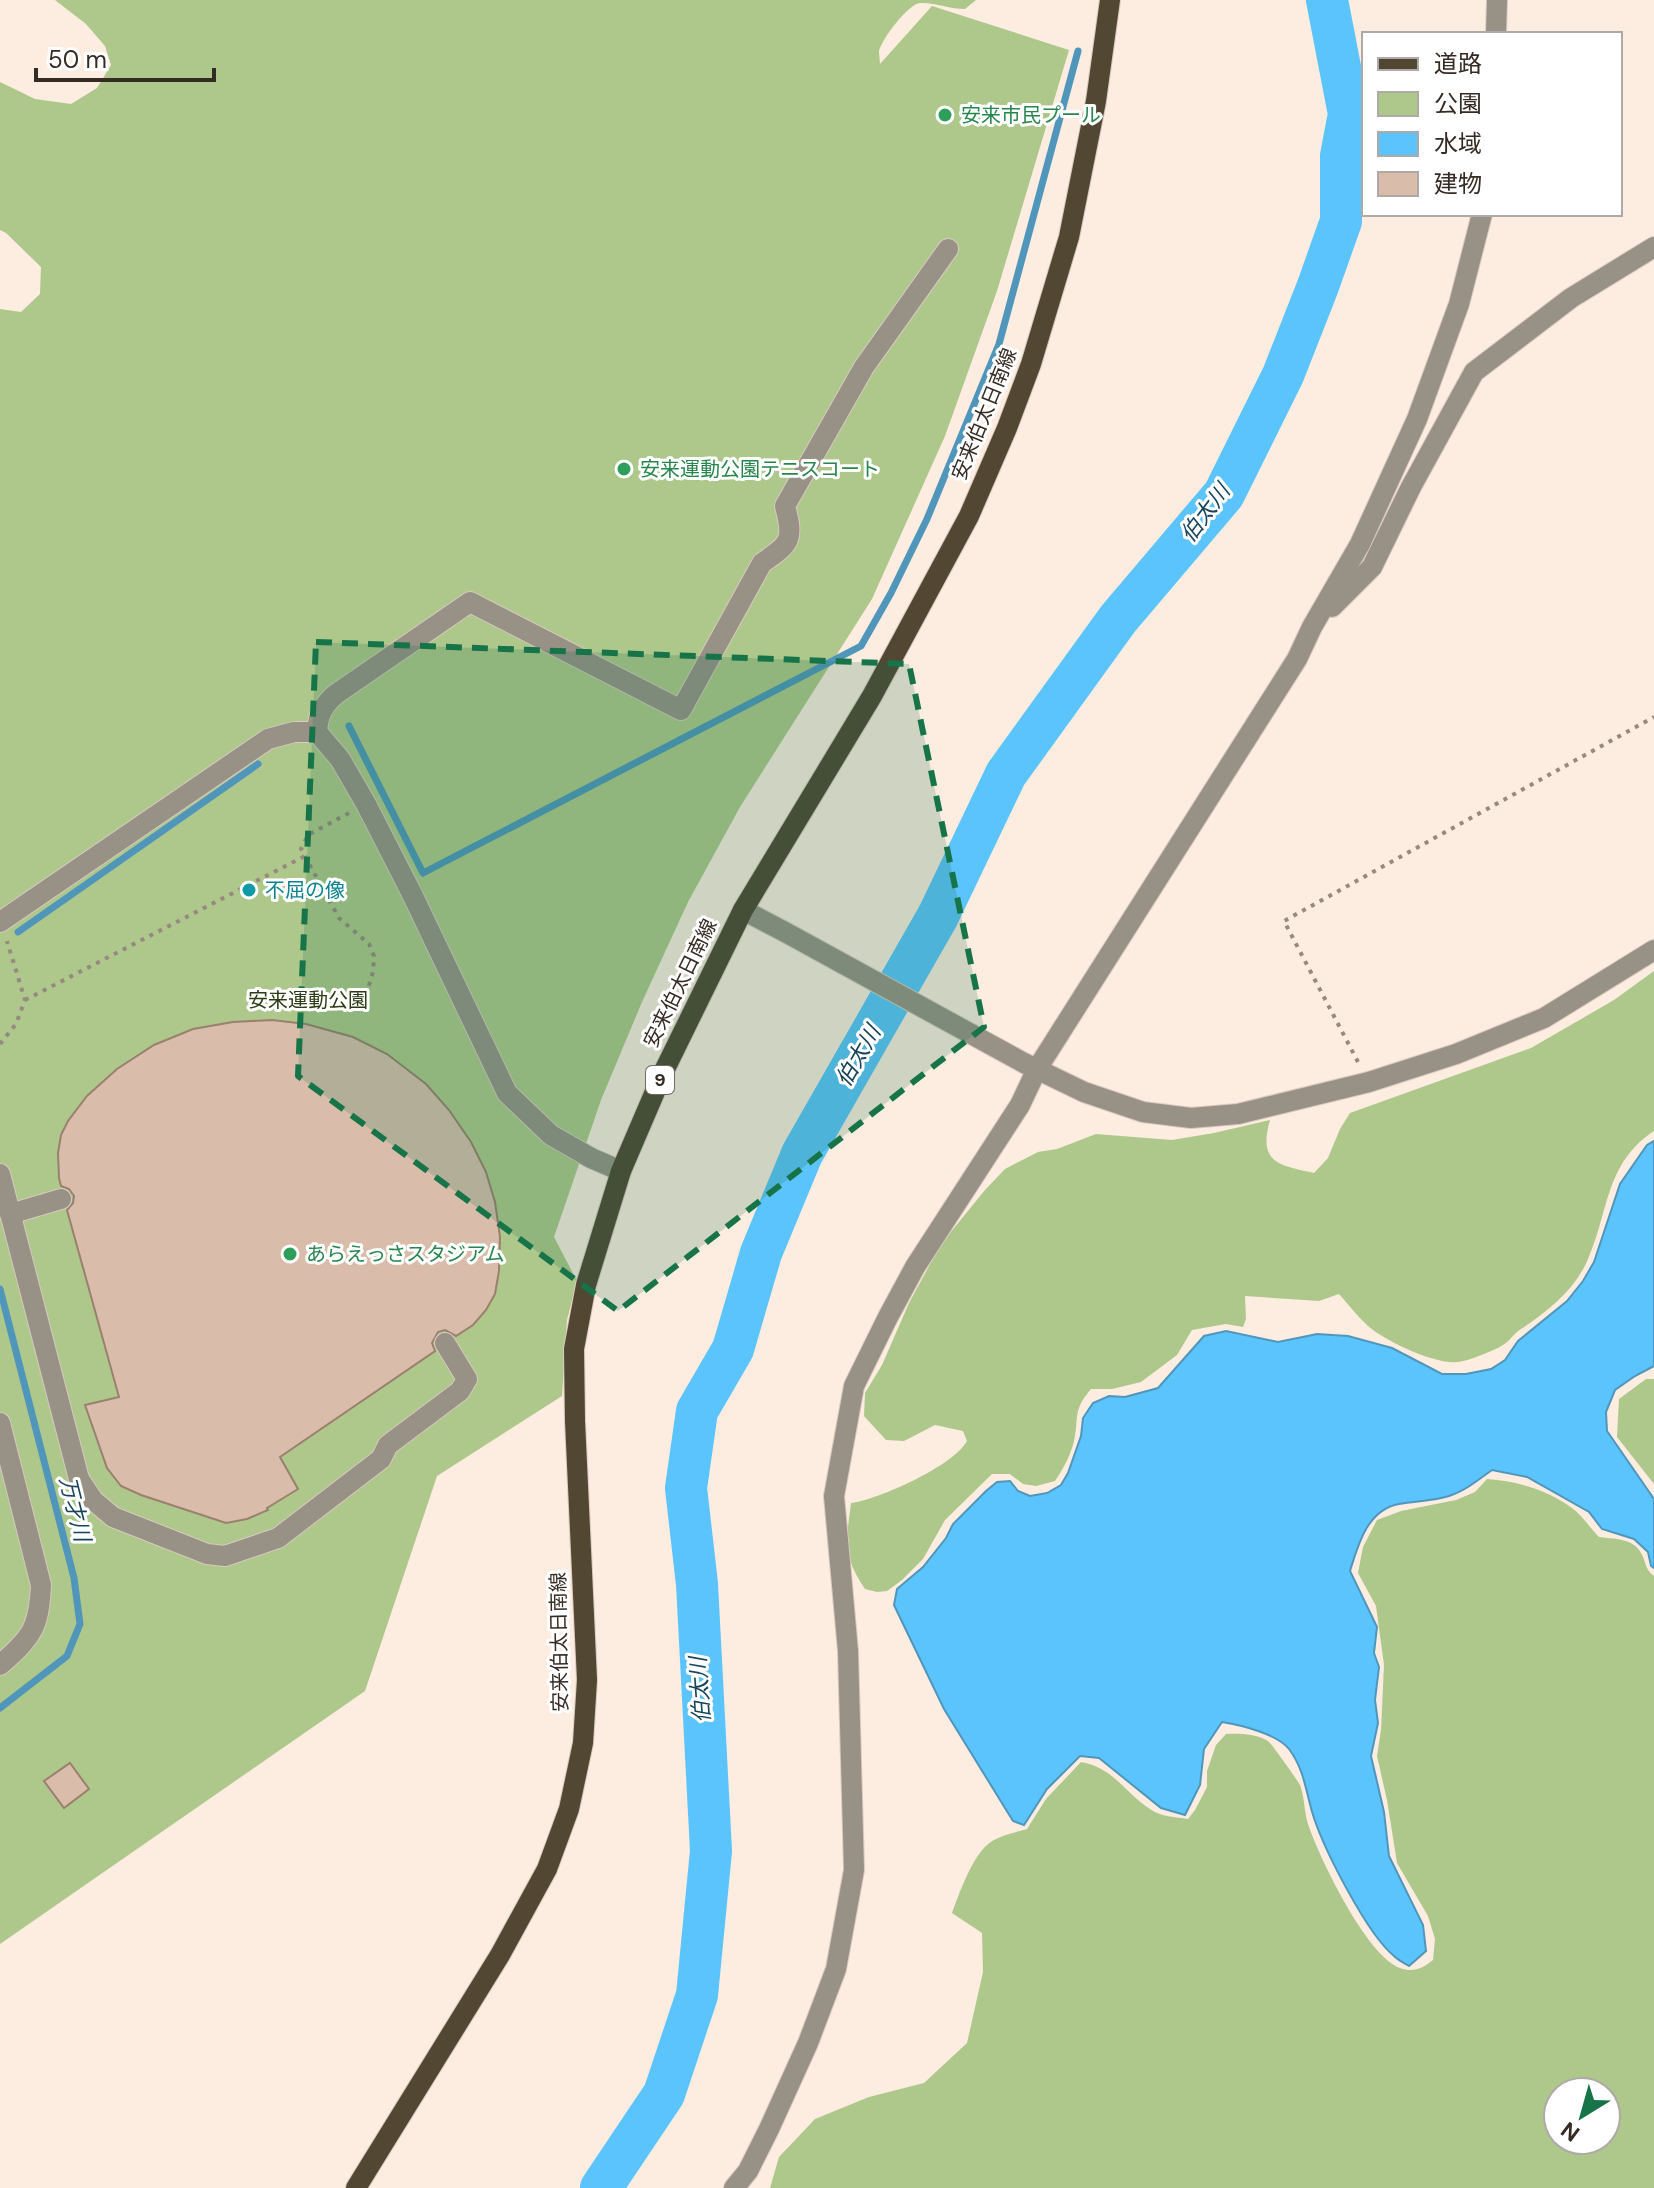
<svg xmlns="http://www.w3.org/2000/svg" width="1654" height="2188" font-family="'DM Sans','Noto Sans JP',sans-serif">
  <style>
    .green { fill: #aec78b; fill-rule: evenodd }
    .water { fill: #5cc4fc; stroke: #5096bb; stroke-width: 2 }
    .lines { fill: none; stroke-linecap: round; stroke-linejoin: round }
    .stream { stroke: #5096bb; stroke-width: 7 }
    .river { stroke: #5cc4fc; stroke-width: 42 }
    .building { fill: #d9bdaa; stroke: #9a806e; stroke-width: 2 }
    .minor-casing { stroke: #d9c9be; stroke-width: 22 }
    .major-casing { stroke: #d9c9be; stroke-width: 22 }
    .path { stroke: #97897f; stroke-width: 4; stroke-dasharray: 4 6; stroke-linecap: butt }
    .minor { stroke: #989286; stroke-width: 20 }
    .major { stroke: #514733; stroke-width: 20 }
    .marked { fill: #177449; fill-opacity: 0.2; stroke: #177449; stroke-width: 6; stroke-dasharray: 16 10; stroke-linejoin: round }
    .leisure-dot { fill: #2e9e5b; stroke: #fff; stroke-width: 3 }
    .culture-dot { fill: #0f9aa8; stroke: #fff; stroke-width: 3 }
    .labels { text-anchor: middle; dominant-baseline: central; stroke-width: 6; stroke-linejoin: round; paint-order: stroke }
    .shield { fill: #fff; stroke: #726b65; stroke-width: 2 }
    .shield-label { font-size: 18px; font-weight: bold; fill: #352b23 }
    .leisure-label { font-size: 20px; fill: #27864d; stroke: #fff; text-anchor: start }
    .street-label { font-size: 20px; fill: #352b23; stroke: #fff }
    .culture-label { font-size: 20px; fill: #0d838f; stroke: #fff; text-anchor: start }
    .park-label { font-size: 20px; fill: #2e3c16; stroke: #fff }
    .water-label { font-size: 22px; font-style: italic; fill: #18445b; stroke: #fff }
  </style>
  <rect width="100%" height="100%" fill="#fdece0"/>
  <g class="green">
    <path d="M55,0H976L965,9C950,9 934,2 920,3C908,4 882,39 879,51C879,55 880,61 880,64L932,6L1069,50L997,291L945,436L872,599L740,807L688,902L642,1002L601,1100L554,1237L577,1281L567,1320L562,1396L437,1476L365,1691L0,1944V309L21,312L40,294L41,267L6,233L0,230V82L35,99L71,104L97,88L111,65L105,46L86,24Z"/>
    <path d="M1654,971V1131C1605,1163 1609,1212 1588,1259C1575,1290 1548,1311 1521,1329C1514,1333 1510,1341 1503,1345C1498,1349 1470,1360 1463,1361C1440,1368 1385,1341 1368,1326C1357,1316 1348,1304 1339,1294L1319,1301L1245,1296L1246,1319L1243,1327L1226,1324L1192,1330L1177,1355L1141,1382L1112,1389H1091C1071,1412 1080,1419 1073,1445C1069,1458 1063,1469 1055,1481L1036,1486L1023,1484L1010,1474H992L945,1520L923,1559L902,1580L887,1591L877,1592L865,1589C842,1554 846,1543 851,1503C880,1499 953,1466 967,1441L963,1431L935,1425L904,1441L886,1440L864,1416L865,1393L882,1365L909,1303L941,1244L985,1190L1005,1169L1038,1152L1057,1149L1096,1134L1172,1140L1214,1133L1270,1120C1258,1163 1278,1165 1314,1173L1328,1158L1340,1129L1350,1113L1531,1048L1614,1000Z"/>
    <path d="M1646,1379H1654V1484L1617,1437L1619,1399Z"/>
    <path d="M1487,1479C1517,1481 1548,1490 1572,1508C1582,1515 1590,1528 1599,1537C1614,1539 1633,1538 1641,1553C1647,1563 1644,1568 1654,1576V2188H770L779,2157L815,2119L869,2097L924,2083L967,2043L983,1972L982,1933L952,1913C959,1894 971,1860 986,1846C996,1836 1014,1833 1027,1829L1046,1799L1081,1762C1114,1768 1124,1792 1150,1809C1161,1817 1176,1817 1188,1819L1195,1810L1207,1787V1771L1216,1745L1226,1734C1237,1733 1258,1734 1268,1741C1271,1743 1298,1781 1300,1785C1305,1798 1304,1814 1309,1827C1321,1861 1367,1956 1400,1968C1414,1973 1423,1968 1433,1960L1435,1939L1428,1916L1397,1863L1387,1800L1377,1756L1381,1730L1384,1665L1376,1606L1358,1573L1363,1547L1377,1520L1401,1511L1456,1500L1475,1492ZM1558,2092H1606V2140H1558Z"/>
  </g>
  <path class="water" d="M1654,1141V1366L1635,1376L1615,1390L1606,1412L1607,1431L1654,1499V1568L1651,1566L1648,1552L1634,1539L1602,1529L1589,1512L1527,1477L1492,1470C1478,1480 1465,1491 1449,1496C1433,1501 1415,1501 1399,1504C1367,1510 1358,1545 1350,1571L1377,1627L1374,1653L1379,1667L1375,1700L1378,1723L1371,1756L1384,1812L1389,1856L1423,1925L1426,1951L1409,1966C1404,1963 1398,1960 1394,1956C1367,1934 1325,1851 1314,1818C1306,1794 1305,1770 1289,1749C1277,1734 1241,1725 1222,1722L1204,1749L1200,1785L1185,1815L1161,1808L1099,1758L1080,1756L1047,1789L1024,1825L1013,1821L944,1709L894,1605L897,1589L923,1567L946,1538L953,1524L986,1491L997,1482L1010,1481L1018,1491L1030,1496L1047,1493L1061,1485L1068,1473L1081,1436L1083,1418L1093,1403L1109,1396L1125,1397L1158,1388L1204,1336L1226,1331L1278,1342L1317,1334L1348,1336L1392,1348L1442,1374H1466L1491,1369L1505,1360L1518,1341L1567,1301L1583,1281L1594,1262L1620,1184L1647,1145Z"/>
  <g class="lines">
    <g class="stream">
      <path d="M349,726L423,873L861,646L891,593L927,519L999,344L1078,51"/>
      <path d="M18,932L258,764"/>
      <path d="M0,1289L74,1578L80,1624L67,1656L0,1708"/>
    </g>
    <path class="river" d="M601,2188L664,2094L697,1995L711,1851L697,1584L686,1488L697,1411L733,1349L761,1253L802,1154L938,916L1006,774L1118,619L1224,494L1283,375L1318,286L1341,221V156L1349,114L1327,0"/>
  </g>
  <g class="building">
    <path d="M272,1020L306,1024L353,1037L387,1054L426,1084L449,1110L471,1142L486,1172L495,1202L500,1237L499,1271L495,1294L486,1310L473,1325L456,1336L445,1330L438,1332L432,1343L435,1351L280,1457L298,1489L267,1508L268,1510L247,1519L226,1523L141,1495L121,1486L107,1468L85,1405L119,1397L67,1210L73,1203L74,1196L69,1189L61,1186L59,1178L58,1153L61,1135L68,1121L87,1096L117,1069L154,1045L193,1029L233,1022Z"/>
    <path d="M70,1763L89,1789L64,1808L44,1781Z"/>
  </g>
  <g class="lines">
    <g class="minor-casing">
      <g id="minor">
        <path d="M1496,34L1497,0"/>
        <path d="M1332,607L1372,567L1411,487L1474,372L1571,298L1654,247"/>
        <path d="M743,910L785,932L1024,1063L1084,1092L1143,1112L1191,1118L1238,1114L1369,1082L1456,1054L1544,1018L1654,950"/>
        <path d="M0,922L268,739L294,732H317"/>
        <path d="M621,1171L591,1158L551,1135L507,1093L412,894L366,804L340,759L317,732C318,715 323,705 336,694L470,602L681,710L762,563C791,543 794,540 785,506L864,367L948,249"/>
        <path d="M0,1174L79,1479L93,1500L113,1517L207,1554L225,1556L278,1538L381,1459L388,1445L460,1391L467,1379L445,1343"/>
        <path d="M10,1214L61,1199"/>
        <path d="M0,1423L41,1585C39,1628 32,1637 0,1665"/>
        <path d="M734,2188L748,2171L769,2129L808,2043L836,1969L854,1870L848,1651L834,1496L854,1386L888,1317L915,1267L1020,1105L1037,1069L1297,659L1312,627L1360,544L1417,419L1459,304L1482,214"/>
      </g>
    </g>
    <g class="major-casing">
      <path id="major" d="M356,2188L500,1955L547,1869L569,1809L583,1743L587,1680L575,1421L574,1349L586,1285L621,1171L663,1073L743,910L872,696L969,516L1007,428L1031,364L1069,237L1096,101L1110,0"/>
    </g>
    <g class="path">
      <path d="M349,813L308,835L301,849L339,918L369,944L374,956L373,972L364,1002"/>
      <path d="M25,1000L305,856"/>
      <path d="M0,1044L16,1024L25,1000L7,941"/>
      <path d="M1358,1062L1284,921L1654,717"/>
    </g>
    <use href="#minor" class="minor"/>
    <use href="#major" class="major"/>
  </g>
  <path class="marked" d="M316,642L909,664L984,1027L618,1311L298,1076Z"/>
  <g class="leisure-dot">
    <circle cx="945" cy="115" r="8"/>
    <circle cx="624" cy="469" r="8"/>
    <circle cx="290" cy="1254" r="8"/>
  </g>
  <circle class="culture-dot" cx="249" cy="890" r="8"/>
  <g class="labels">
    <rect class="shield" x="646" y="1066" width="28" height="28" rx="6"/>
    <g class="shield-label">
      <text x="660" y="1080">9</text>
    </g>
    <g class="leisure-label">
      <text x="961" y="115">安来市民プール</text>
      <text x="640" y="469">安来運動公園テニスコート</text>
      <text x="306" y="1254">あらえっさスタジアム</text>
    </g>
    <g class="street-label">
      <text transform="translate(984 414) rotate(-68)">安来伯太日南線</text>
      <text transform="translate(680 983) rotate(-64)">安来伯太日南線</text>
      <text transform="translate(559 1642) rotate(-91)">安来伯太日南線</text>
    </g>
    <g class="culture-label">
      <text x="265" y="890">不屈の像</text>
    </g>
    <g class="park-label">
      <text x="308" y="1000">安来運動公園</text>
    </g>
    <g class="water-label">
      <text transform="translate(1205 513) rotate(-53)">伯太川</text>
      <text transform="translate(858 1056) rotate(-60)">伯太川</text>
      <text transform="translate(75 1509) rotate(76)">万才川</text>
      <text transform="translate(700 1690) rotate(-94)">伯太川</text>
    </g>
  </g>
  <rect x="1362" y="32" width="260" height="184" fill="#ffffff" stroke="#aeaaa7" stroke-width="2"/>
  <rect x="1378" y="58" width="40" height="12" fill="#514733" stroke="#aeaaa7" stroke-width="2"/>
  <text x="1434" y="72" font-size="24" fill="#352b23">道路</text>
  <rect x="1378" y="92" width="40" height="24" fill="#aec78b" stroke="#aeaaa7" stroke-width="2"/>
  <text x="1434" y="112" font-size="24" fill="#352b23">公園</text>
  <rect x="1378" y="132" width="40" height="24" fill="#5cc4fc" stroke="#aeaaa7" stroke-width="2"/>
  <text x="1434" y="152" font-size="24" fill="#352b23">水域</text>
  <rect x="1378" y="172" width="40" height="24" fill="#d9bdaa" stroke="#aeaaa7" stroke-width="2"/>
  <text x="1434" y="192" font-size="24" fill="#352b23">建物</text>
  <g transform="translate(1582 2116) rotate(217)"><circle r="38" fill="#ffffff" stroke="#aeaaa7" stroke-width="2"/>
  <path d="M0-6L14 30L0 20L-14 30Z" fill="#177449"/>
  <text y="-12" font-size="22" font-weight="bold" text-anchor="middle" fill="#352b23">N</text>
  </g>
  <path d="M36 68v12h178v-12" fill="none" stroke="#352b23" stroke-width="4"/>
  <text x="48" y="68" font-size="24" fill="#352b23" stroke="#ffffff" stroke-width="6" paint-order="stroke">50 m</text>
</svg>
